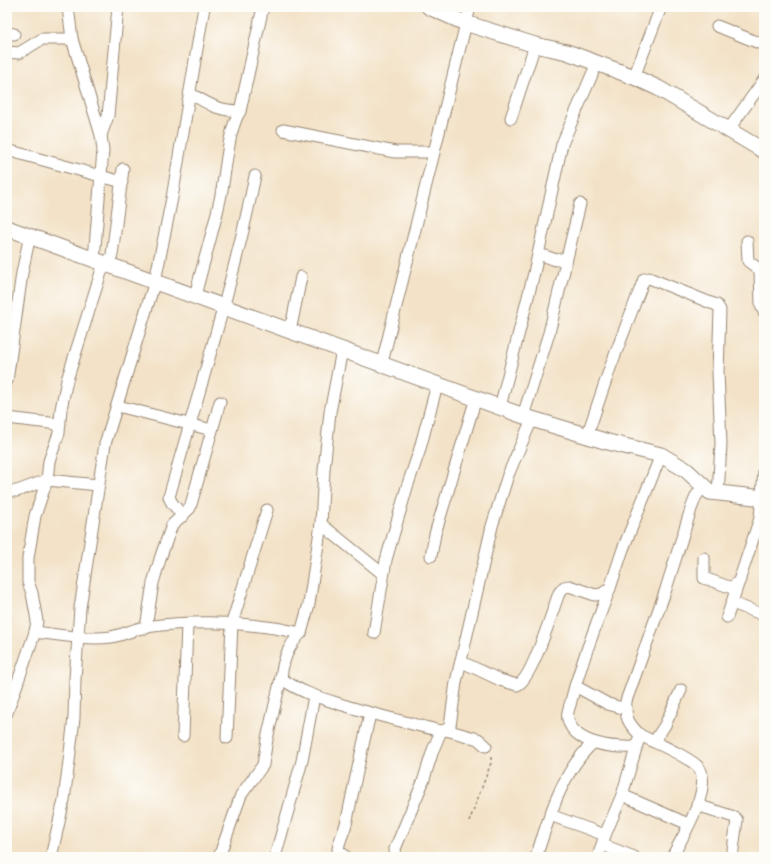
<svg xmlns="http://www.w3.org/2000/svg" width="771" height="864" font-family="'EB Garamond',serif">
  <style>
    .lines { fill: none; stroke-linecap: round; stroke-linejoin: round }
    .street-casing { stroke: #978672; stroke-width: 13 }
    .secondary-casing { stroke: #978672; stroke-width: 17 }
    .path { stroke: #978672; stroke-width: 1.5; stroke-dasharray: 3 3; stroke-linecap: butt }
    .street { stroke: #fff; stroke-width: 11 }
    .secondary { stroke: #fff; stroke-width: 15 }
  </style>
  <rect width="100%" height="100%" fill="#fdfcf7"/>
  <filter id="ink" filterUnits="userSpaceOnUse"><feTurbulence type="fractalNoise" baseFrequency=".025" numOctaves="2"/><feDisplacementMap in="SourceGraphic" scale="8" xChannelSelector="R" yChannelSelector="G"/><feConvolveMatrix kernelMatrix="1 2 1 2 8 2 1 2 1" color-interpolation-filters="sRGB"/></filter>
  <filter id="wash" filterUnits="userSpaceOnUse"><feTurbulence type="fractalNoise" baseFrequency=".012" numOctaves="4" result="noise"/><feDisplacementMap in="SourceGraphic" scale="16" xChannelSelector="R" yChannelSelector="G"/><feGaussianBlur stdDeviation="0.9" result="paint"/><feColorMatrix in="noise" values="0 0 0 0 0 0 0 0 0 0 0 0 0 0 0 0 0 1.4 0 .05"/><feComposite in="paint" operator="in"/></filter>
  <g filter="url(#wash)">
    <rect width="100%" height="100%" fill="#f3e2c7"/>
  </g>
  <g filter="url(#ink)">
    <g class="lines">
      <g class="street-casing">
        <g id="street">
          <path d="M68,7L72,39L101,135L103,150L94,259"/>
          <path d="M717,26L764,45"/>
          <path d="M7,33L14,34"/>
          <path d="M7,52L19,53L42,39H72"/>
          <path d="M634,77L661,7"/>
          <path d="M191,94C211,105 216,110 240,111L263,7"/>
          <path d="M511,118L535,45"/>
          <path d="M729,129L764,80"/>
          <path d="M283,130L395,152H433"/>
          <path d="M101,135L108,116L118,7"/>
          <path d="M7,150L122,182"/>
          <path d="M123,169L112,255L110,259L104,263L67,380L61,409L59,433L49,461L47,480L35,516L28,558V582L32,593L37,621L35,632C60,635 86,640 111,637C123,635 134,629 146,627C198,620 251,622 301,633C288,646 283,660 281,678C299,692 321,698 343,705C375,715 408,723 441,731L446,730L450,726L456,682L492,526L508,475L532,419"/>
          <path d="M747,241L748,261L760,270L761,305L764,312"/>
          <path d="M539,254L556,260L566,258"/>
          <path d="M195,296C203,263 214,229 221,195C226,171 228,130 240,111"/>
          <path d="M285,329L292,322L301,277"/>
          <path d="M382,363L470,7"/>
          <path d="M7,381L22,273L30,235"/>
          <path d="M118,406L212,430"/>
          <path d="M500,407L534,273L562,144L597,63"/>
          <path d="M523,416L549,333L580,204"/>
          <path d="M7,418L58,424"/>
          <path d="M587,436L610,368L644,279L649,278L711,303L717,305L720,310L718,372L721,444L718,494"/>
          <path d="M7,491H17L47,480L98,485"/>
          <path d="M183,516L172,503L169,497C199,390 233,285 255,176"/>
          <path d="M321,524L383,574"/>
          <path d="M431,556L435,534L476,398"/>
          <path d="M704,558V578L732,588L740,580"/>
          <path d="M610,588C596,625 581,662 571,701C570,707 566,713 568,719C574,745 615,748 636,747"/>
          <path d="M732,603L764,615"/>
          <path d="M727,617L760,518L764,471"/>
          <path d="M146,628L153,583L161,556L172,525L190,508L220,402"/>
          <path d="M301,633L309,604L321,524L324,470L330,412L342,350"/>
          <path d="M374,633L386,560L407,487L419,452L437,385"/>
          <path d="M462,662L500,680L517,685C532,680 553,609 559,593L564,587L569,586L595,595L602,594L610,588L623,549L661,455"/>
          <path d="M575,686L608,704L626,709"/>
          <path d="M7,713L35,632"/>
          <path d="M446,730L478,739L486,746"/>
          <path d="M640,735C652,741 693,759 699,768C713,788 682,838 672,857"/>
          <path d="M183,736L187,625"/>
          <path d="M227,738L232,623L267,510"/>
          <path d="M654,742L665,725L681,690"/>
          <path d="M622,795L688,824"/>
          <path d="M697,805L734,817L737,820L732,857"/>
          <path d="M550,815L605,835"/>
          <path d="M603,845L634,857"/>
          <path d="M51,857L64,800L69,761L74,718L75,679L80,608L105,444L155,281L172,198L204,7"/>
          <path d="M219,857L241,795L263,765L267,739L281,678"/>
          <path d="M275,857L302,761L314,696"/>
          <path d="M346,857L338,850C339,839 345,831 347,820C354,785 362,749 370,714"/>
          <path d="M396,857L395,849L423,782L433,750L441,731"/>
          <path d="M536,857C549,818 562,771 593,743"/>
          <path d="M598,857L605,835L622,795L640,735C628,723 625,718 626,701L665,592L691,509L696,496L703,487"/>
        </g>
      </g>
      <g class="secondary-casing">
        <g id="secondary">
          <path d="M429,7L465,23L535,45L567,52L634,77L658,88L764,151"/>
          <path d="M7,228L532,419L608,442L661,455L686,470L710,492L764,498"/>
        </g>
      </g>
      <path class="path" d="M469,822L491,763V755"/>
      <use href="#street" class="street"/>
      <use href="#secondary" class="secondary"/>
    </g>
  </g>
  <rect width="771" height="864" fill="none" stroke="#fdfcf7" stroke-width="24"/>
</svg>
